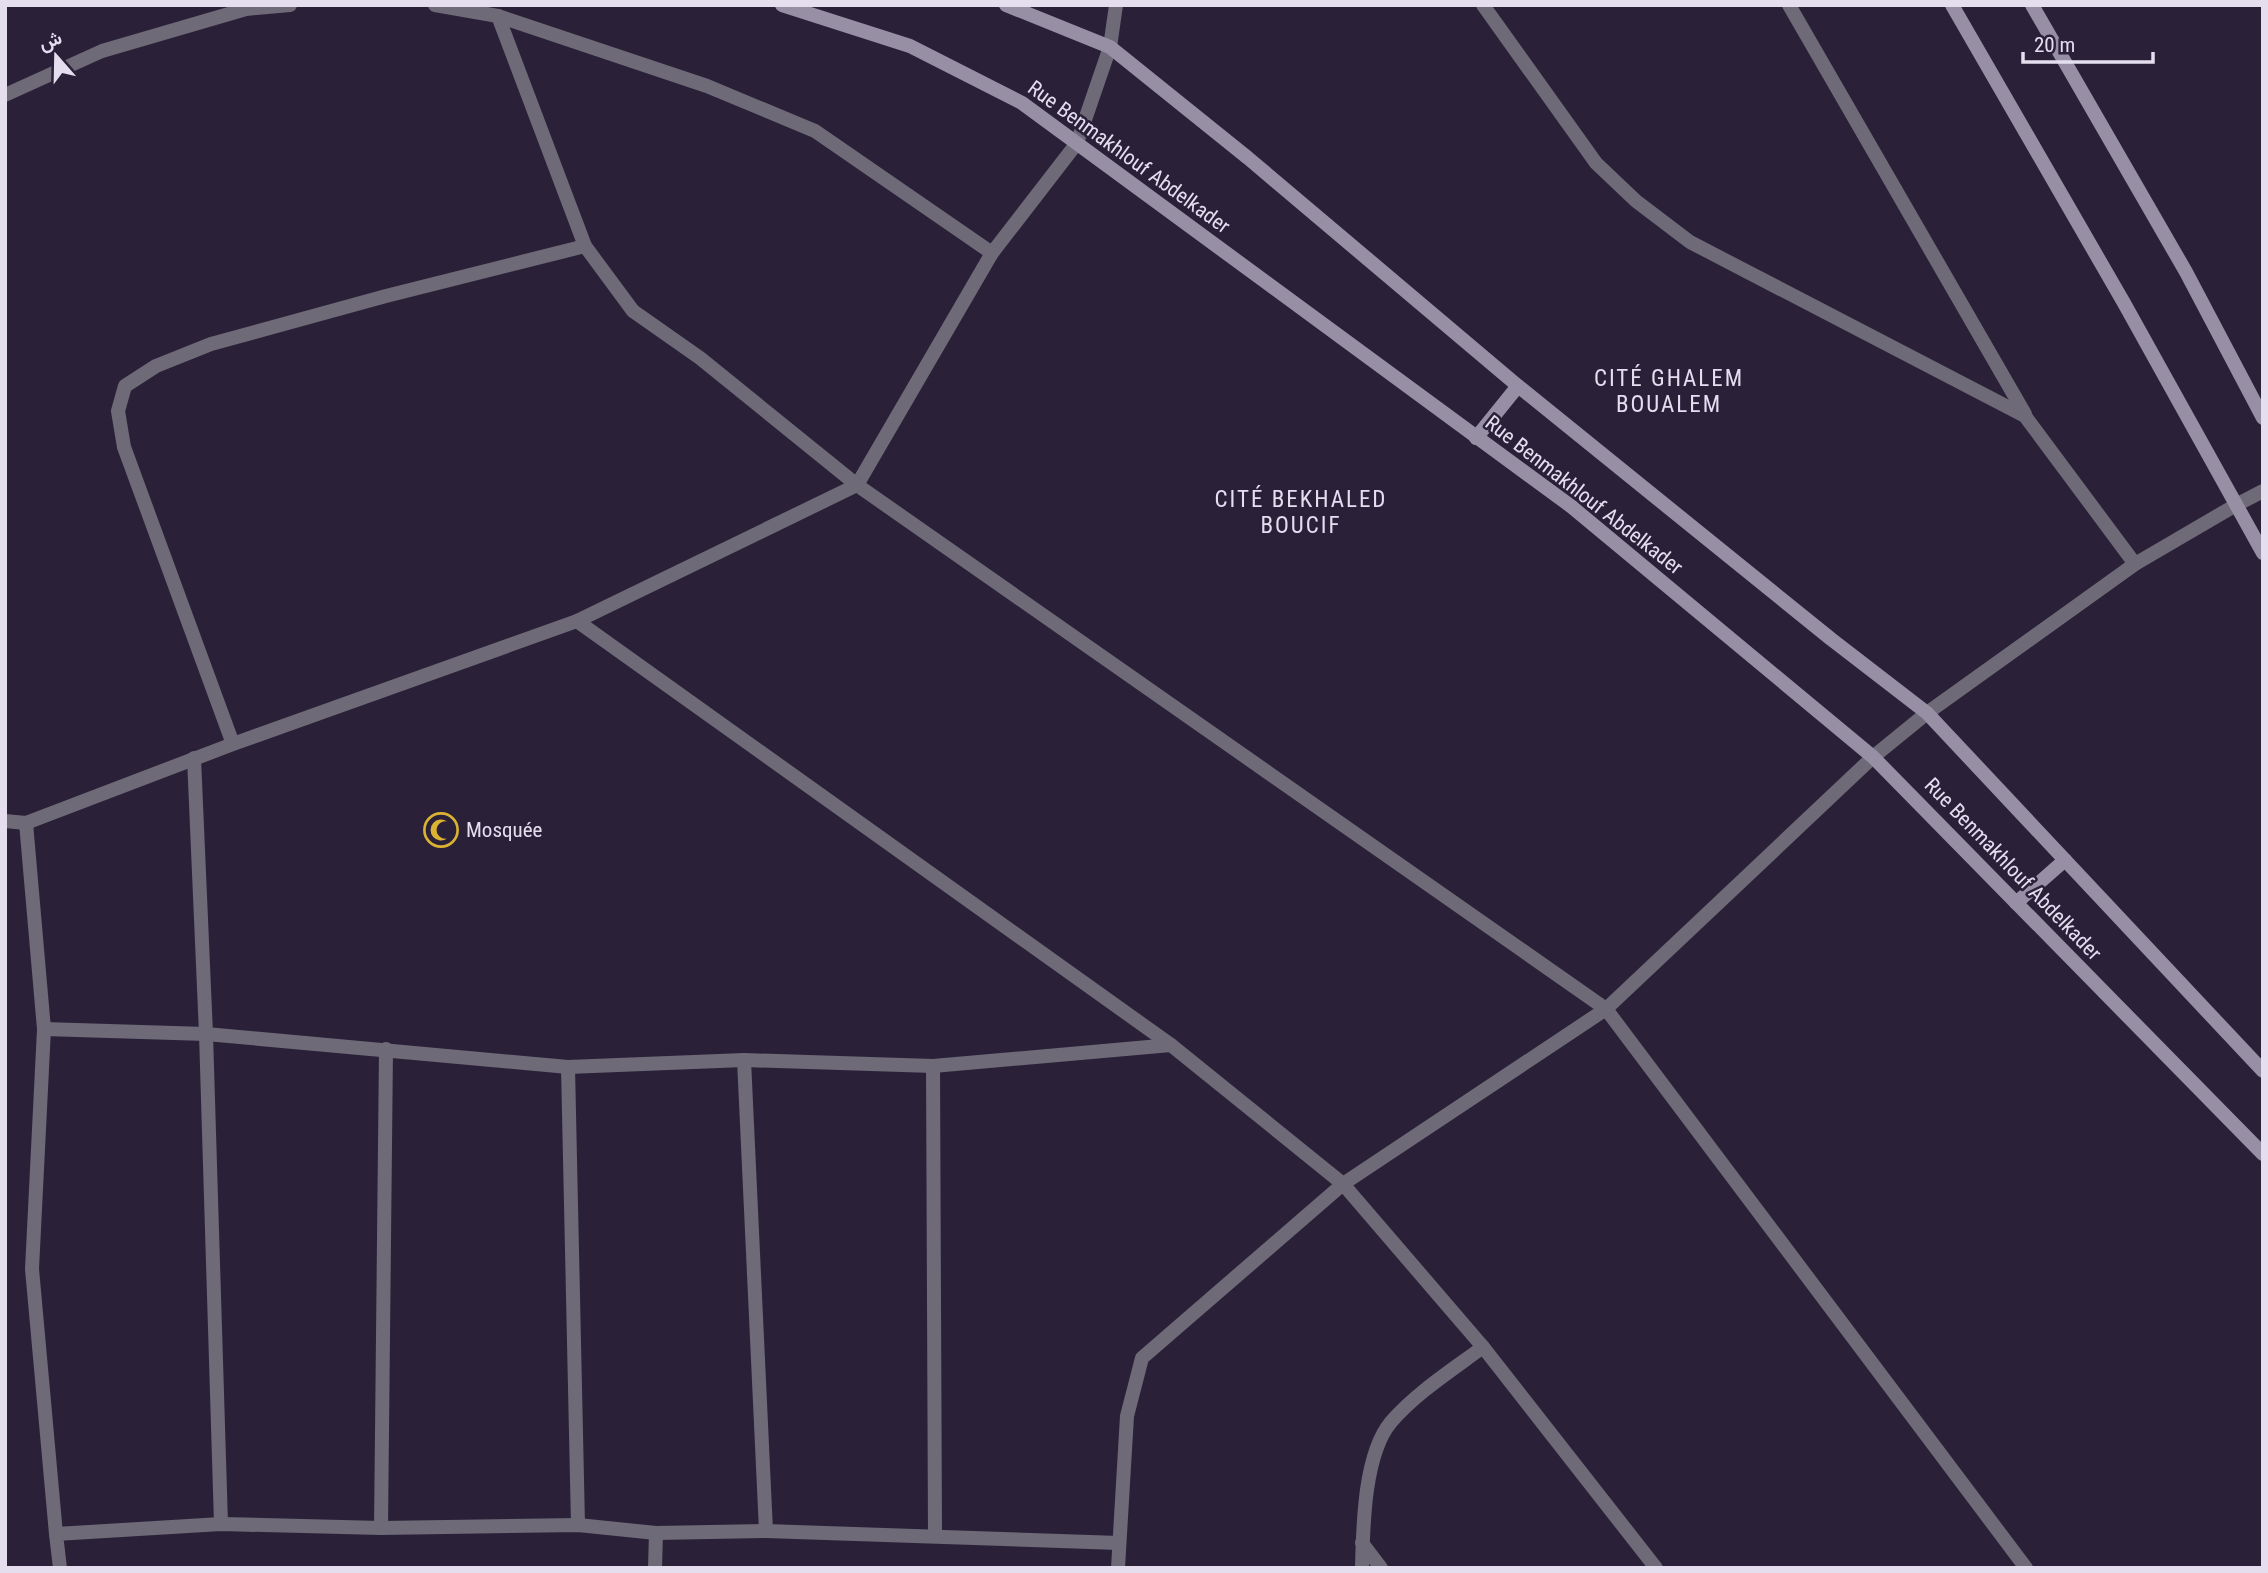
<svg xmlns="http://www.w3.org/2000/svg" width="2268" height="1573" font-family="'Roboto Condensed',Vazirmatn,sans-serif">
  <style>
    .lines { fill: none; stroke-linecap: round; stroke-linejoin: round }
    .street { stroke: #6e6a77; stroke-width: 14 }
    .secondary { stroke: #9790a5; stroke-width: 14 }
    .labels { text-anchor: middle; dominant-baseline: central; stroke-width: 5; stroke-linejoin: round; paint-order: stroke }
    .street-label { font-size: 21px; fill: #e4deef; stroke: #2a2139 }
    .poi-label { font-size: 21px; fill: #e4deef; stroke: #2a2139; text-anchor: start }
    .neighbourhood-label { font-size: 23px; letter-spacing: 2px; fill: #e4deef; stroke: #2a2139 }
  </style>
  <rect width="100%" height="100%" fill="#2a2139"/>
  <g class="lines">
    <g class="street">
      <path d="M435,5L498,16L707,86L815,131L992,253"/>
      <path d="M1116,5L1110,47L1077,143L992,253L857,485L1606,1009L2026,1568"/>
      <path d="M1483,5L1596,163L1636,201L1690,242L2025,416L2135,564"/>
      <path d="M1789,5L2025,414"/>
      <path d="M498,16L585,246"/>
      <path d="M5,95L102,51L246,9L290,5"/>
      <path d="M577,621L1171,1045L1343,1184L1483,1347L1656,1568"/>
      <path d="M194,758L206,1034L221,1524"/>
      <path d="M5,821L26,823L233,744L577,621L857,485L700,358L633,311L585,246L386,296L211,344L156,366L125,386L118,411L124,447L233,744"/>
      <path d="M26,823L44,1029L32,1269L56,1534"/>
      <path d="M44,1029L206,1034L568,1067L744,1060L933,1066L1171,1045"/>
      <path d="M744,1060L766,1531"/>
      <path d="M933,1066L935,1535"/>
      <path d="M568,1067L578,1525"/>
      <path d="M381,1528L386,1049"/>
      <path d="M1362,1543L1381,1568"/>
      <path d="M60,1568L56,1534L221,1524L381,1528L578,1525L656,1533L766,1531L1119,1543"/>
      <path d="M655,1568L656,1533"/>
      <path d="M1118,1568L1127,1416L1142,1358L1343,1184L1606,1009L1873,757L1927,713L2135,564L2236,505L2263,491"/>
      <path d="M1362,1568C1363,1527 1364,1454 1391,1422C1416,1393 1452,1370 1483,1347"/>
    </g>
    <g class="secondary">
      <path d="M782,5L910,46L1022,103L1572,507L1873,757L2263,1154"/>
      <path d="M1006,5L1110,47L1248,158L1518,386L1831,639L1927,713L2263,1071"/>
      <path d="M1952,5L2124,303L2263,553"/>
      <path d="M2032,5L2186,272L2263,418"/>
      <path d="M1476,438L1518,386"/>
      <path d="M2016,903L2065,860"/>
    </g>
  </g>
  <defs>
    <g id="mosque-ring" transform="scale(1.75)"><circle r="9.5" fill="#2a2139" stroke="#dcb233" stroke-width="1.5"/><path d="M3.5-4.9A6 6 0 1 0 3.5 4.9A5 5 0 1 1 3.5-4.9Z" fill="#dcb233"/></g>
  </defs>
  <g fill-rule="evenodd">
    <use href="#mosque-ring" x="441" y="830"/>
  </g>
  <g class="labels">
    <g class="street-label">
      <text transform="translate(1129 157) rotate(36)">Rue Benmakhlouf Abdelkader</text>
      <text transform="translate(1584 495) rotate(38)">Rue Benmakhlouf Abdelkader</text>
      <text transform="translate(2013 869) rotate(46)">Rue Benmakhlouf Abdelkader</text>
    </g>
    <g class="poi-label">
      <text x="466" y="830">Mosquée</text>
    </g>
    <g class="neighbourhood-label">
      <text x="1669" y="378">CITÉ GHALEM<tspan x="1669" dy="26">BOUALEM</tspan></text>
      <text x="1301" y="499">CITÉ BEKHALED<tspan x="1301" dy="26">BOUCIF</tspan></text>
    </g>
  </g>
  <rect width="2268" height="1573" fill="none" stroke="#e4deef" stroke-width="14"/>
  <g transform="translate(56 56) rotate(340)" stroke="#2a2139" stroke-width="5" paint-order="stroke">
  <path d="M0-5L12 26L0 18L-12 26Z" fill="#e4deef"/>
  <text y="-10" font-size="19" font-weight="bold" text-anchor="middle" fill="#e4deef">ش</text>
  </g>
  <path d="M2023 52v10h130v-10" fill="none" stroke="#e4deef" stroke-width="3.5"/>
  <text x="2034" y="52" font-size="21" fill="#e4deef" stroke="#2a2139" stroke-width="5" paint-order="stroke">20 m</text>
</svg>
